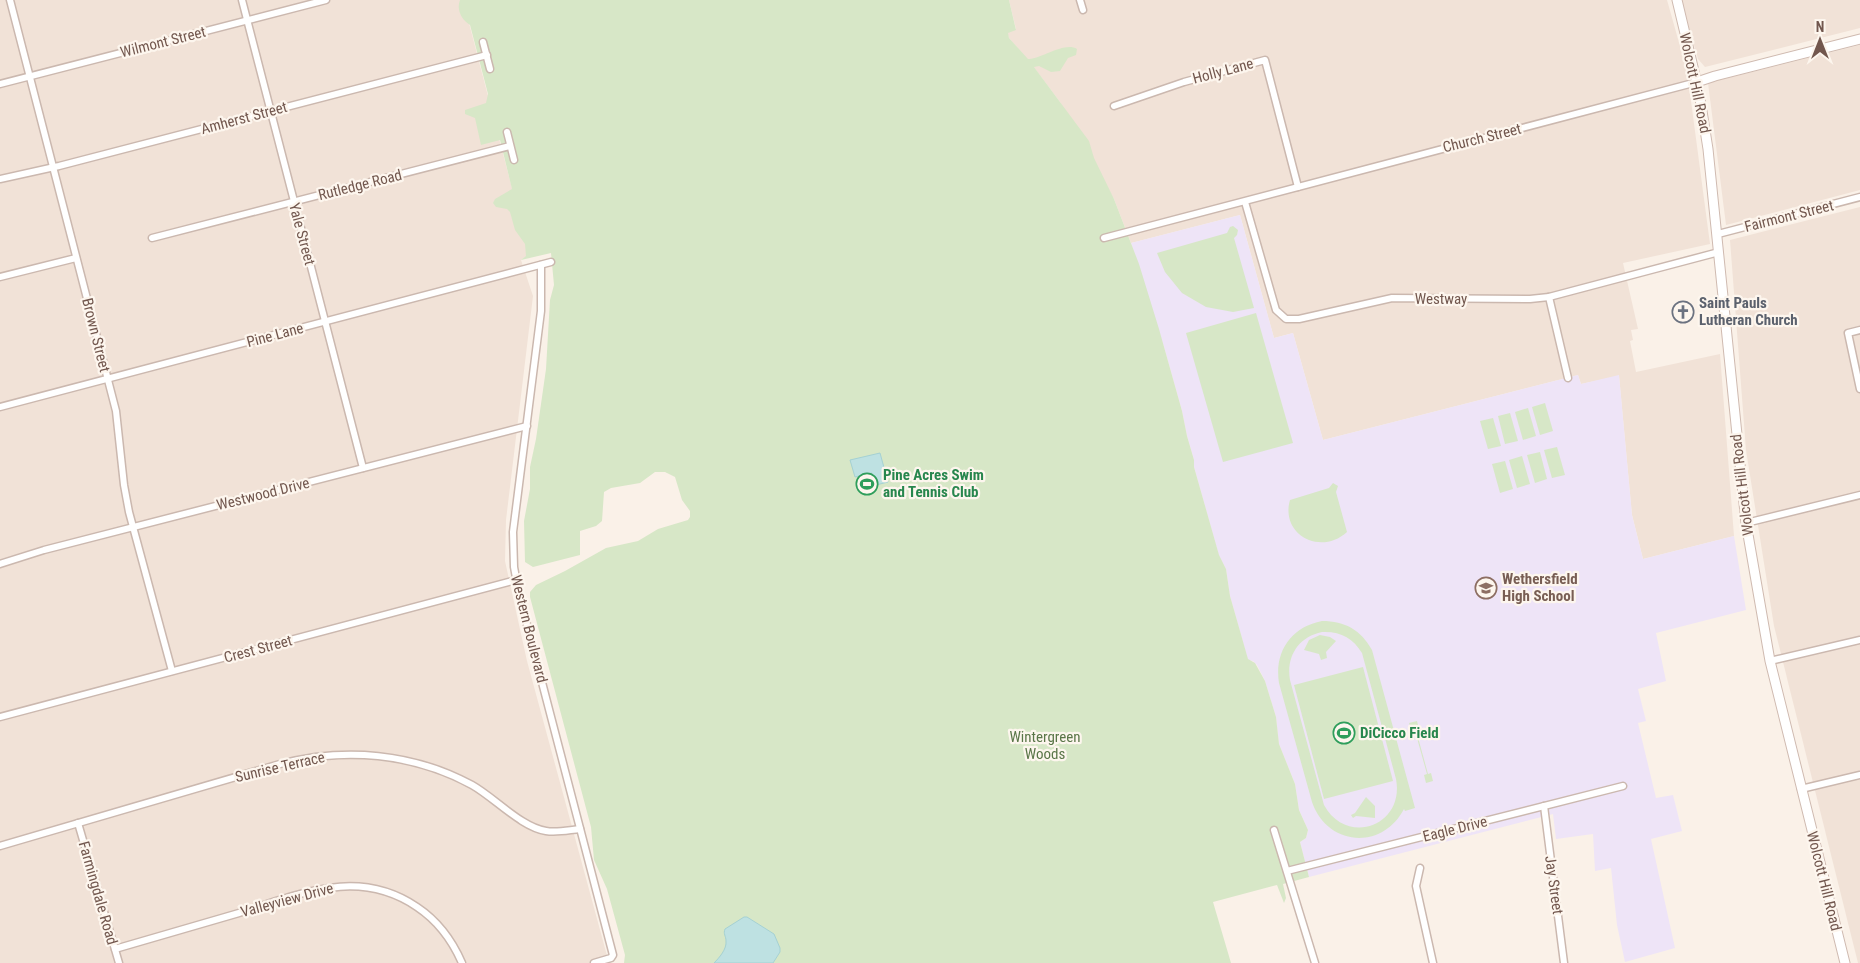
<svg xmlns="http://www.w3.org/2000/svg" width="1860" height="963" font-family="'Roboto Condensed',sans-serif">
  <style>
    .residential { fill: #f1e2d7 }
    .education { fill: #eee4f7 }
    .green { fill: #d7e7c7; fill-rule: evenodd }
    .water { fill: #bee1e2; stroke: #a5d1d3 }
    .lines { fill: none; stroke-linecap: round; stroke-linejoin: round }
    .street-casing { stroke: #cbb8af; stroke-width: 9 }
    .secondary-casing { stroke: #cfbab0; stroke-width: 11 }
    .street { stroke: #fff; stroke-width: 6 }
    .secondary { stroke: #fff; stroke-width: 9 }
    .labels { text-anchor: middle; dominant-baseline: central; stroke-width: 4.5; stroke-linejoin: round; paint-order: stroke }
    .street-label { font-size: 15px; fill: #72574e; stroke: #fdf6ee }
    .worship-label { font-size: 15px; font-weight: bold; fill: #5b616d; stroke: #fdf6ee; text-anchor: start }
    .leisure-label { font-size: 15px; font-weight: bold; fill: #27864d; stroke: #fdf6ee; text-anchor: start }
    .education-label { font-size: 15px; font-weight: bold; fill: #785e54; stroke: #fdf6ee; text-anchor: start }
    .park-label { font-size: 15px; fill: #5a7648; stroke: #fdf6ee }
  </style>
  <rect width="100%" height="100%" fill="#faf1e8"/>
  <g class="residential">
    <path d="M0,0H463L525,238L527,256L521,260L533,296L506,520L505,561L527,661L609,963H0Z"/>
    <path d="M1009,0H1667L1687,71L1710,244L1623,263L1638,329L1631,330L1633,340L1630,341L1636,372L1720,354L1734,536L1643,559L1632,515L1619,376L1581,384L1578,375L1323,440L1293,333L1274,338L1240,215L1131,243L1114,199L1060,102L1033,66L1009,38L1007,32L1016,29Z"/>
    <path d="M1681,0H1860V28L1705,67L1698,59Z"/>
    <path d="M1860,45V190L1726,225L1708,83Z"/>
    <path d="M1860,207V963H1858L1774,626L1746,450L1730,240Z"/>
  </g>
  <path class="education" d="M1240,215L1274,338L1293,333L1323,440L1578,375L1581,384L1619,375L1632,515L1643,559L1734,536L1746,610L1656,633L1666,681L1638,689L1646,721L1638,723L1656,798L1673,795L1682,831L1651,839L1675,948L1625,962L1617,925L1611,868L1595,871L1593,834L1556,839L1553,814L1309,877L1300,842L1306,838L1308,830L1299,810L1295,784L1279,744L1276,717L1265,681L1257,665L1253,661L1248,660L1230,596L1226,569L1219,556L1194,467V460L1187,436L1182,411L1164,347L1131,243Z"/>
  <g class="green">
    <path d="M460,0H1009L1016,30L1008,33L1009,38L1028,59C1041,59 1065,41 1077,49L1076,55L1068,58L1060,71L1051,72L1039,66L1034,67L1089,141L1094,158L1114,199L1139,264L1159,329L1182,411L1187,436L1194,460V467L1219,555L1226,569L1230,596L1248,659L1255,663L1265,681L1276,717L1279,744L1295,784L1299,810L1308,830L1306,838L1300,842L1309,877L1283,884L1286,898L1284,903L1277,885L1213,902L1231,963H624L625,955L607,889L594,860L591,827L530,597V592L536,585L565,571L606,548L638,541L658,529L688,520L690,517V511L682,500L675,477L665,472H655L640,483L611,488L604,492L602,521L596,526L580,531V555L533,567L525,562L524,521L530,489V467L536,439L546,369L550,300L554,285L551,253L521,260L526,256L525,244L515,230L510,212L507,209L496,207L493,203L495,199L512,189L500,140L481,145L475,118L465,114V110L486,103L488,94L470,25C462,20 456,10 460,0Z"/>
    <path d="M1230,227L1233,226L1238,230L1237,235L1234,238L1254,308L1233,312L1206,307L1182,293L1165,272L1157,253L1227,233Z"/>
    <path d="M1256,313L1293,443L1223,462L1186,333Z"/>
    <path d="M1545,403L1553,431L1540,435L1532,407Z"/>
    <path d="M1528,408L1536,436L1523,440L1515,412Z"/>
    <path d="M1510,413L1518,441L1505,444L1498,416Z"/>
    <path d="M1493,418L1501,446L1488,449L1480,421Z"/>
    <path d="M1557,447L1565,475L1552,478L1544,450Z"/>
    <path d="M1540,452L1547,479L1535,483L1527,455Z"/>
    <path d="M1522,456L1530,484L1517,488L1509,460Z"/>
    <path d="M1505,461L1513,489L1500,493L1492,464Z"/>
    <path d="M1333,483L1338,486L1336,492L1347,532C1321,556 1280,535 1290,500L1329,488Z"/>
    <path d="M1322,621C1345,621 1361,630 1372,650L1415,808L1405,811L1404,809C1382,851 1327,846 1312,802L1279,683C1274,652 1291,627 1322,621ZM1322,632C1340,631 1353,638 1362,653L1396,779C1405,826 1347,847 1324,805L1290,680C1286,657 1298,637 1322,632Z"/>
    <path d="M1320,635L1330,637L1336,641L1326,652L1327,658L1321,660L1319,654L1304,650L1309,640Z"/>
    <path d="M1363,667L1393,781L1324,799L1294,685Z"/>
    <path d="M1417,721L1419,729L1416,730L1428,774L1431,773L1433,781L1426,783L1424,775L1427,774L1415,731H1412L1409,723Z"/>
    <path d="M1366,797L1375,806V818L1356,816L1353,818L1351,815L1355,813Z"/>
  </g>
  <g class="water">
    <path d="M880,453L888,482L876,485L872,473L855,477L850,460Z"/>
    <path d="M744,917H747L774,934L780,948V952L773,963H714C719,958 727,949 726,941C726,936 723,934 725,929Z"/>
  </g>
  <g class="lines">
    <g class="street-casing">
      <g id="street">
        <path d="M10,0L116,411L124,485L129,512L172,671"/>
        <path d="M242,0L363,468"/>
        <path d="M1080,0L1083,10"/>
        <path d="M483,42L490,69"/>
        <path d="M0,84L326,0"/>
        <path d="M1114,106L1184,82L1265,60L1298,187"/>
        <path d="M507,132L514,160"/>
        <path d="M0,179L59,166L487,55"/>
        <path d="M1245,202L1276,310L1286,319H1299L1392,298L1530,299L1549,297L1719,252"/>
        <path d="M1718,234L1860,197"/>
        <path d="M152,238L510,146"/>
        <path d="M1104,238L1697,82"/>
        <path d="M541,265V311L513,532L514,567L519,594L613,955L611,958L594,963"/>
        <path d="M0,277L76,258"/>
        <path d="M1549,297L1568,378"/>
        <path d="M1860,330L1848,333L1860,389"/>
        <path d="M0,407L551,262"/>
        <path d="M1746,523L1860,495"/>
        <path d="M0,564L44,550L527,426"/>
        <path d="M1770,661L1860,640"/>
        <path d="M0,717L516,580"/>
        <path d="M1801,789L1860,775"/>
        <path d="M1544,806L1564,963"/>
        <path d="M78,823L119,963"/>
        <path d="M1274,830L1315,963"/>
        <path d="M0,846L280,764C345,747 413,753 472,785C495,798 521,827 546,831C557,833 569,830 580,829"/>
        <path d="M1420,868L1416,886L1433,963"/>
        <path d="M1287,871L1623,786"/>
        <path d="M115,949C156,937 198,925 239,913C301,894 358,867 417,907C438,921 452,940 462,963"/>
      </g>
    </g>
    <g class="secondary-casing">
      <g id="secondary">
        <path d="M1677,0L1699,92L1708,149L1746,523L1770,661L1845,963"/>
        <path d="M1697,82L1715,76L1860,39"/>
      </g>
    </g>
    <use href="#street" class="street"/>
    <use href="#secondary" class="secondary"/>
  </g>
  <defs>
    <g id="church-ring" transform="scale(1.125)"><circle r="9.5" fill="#fdf6ee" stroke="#6b7280" stroke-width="1.5"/><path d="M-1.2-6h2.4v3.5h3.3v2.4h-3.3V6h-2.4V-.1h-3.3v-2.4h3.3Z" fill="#6b7280"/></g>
    <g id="stadium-ring" transform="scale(1.125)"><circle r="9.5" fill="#fdf6ee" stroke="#2e9e5b" stroke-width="1.5"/><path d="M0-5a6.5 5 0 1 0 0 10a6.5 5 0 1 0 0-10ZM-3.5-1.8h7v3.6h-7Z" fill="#2e9e5b"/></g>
    <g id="school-ring" transform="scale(1.125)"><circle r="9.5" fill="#fdf6ee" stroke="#8d6e63" stroke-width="1.5"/><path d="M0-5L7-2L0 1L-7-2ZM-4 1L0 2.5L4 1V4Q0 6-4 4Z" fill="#8d6e63"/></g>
  </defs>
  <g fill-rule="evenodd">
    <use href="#church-ring" x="1683" y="312"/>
    <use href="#stadium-ring" x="867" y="484"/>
    <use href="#school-ring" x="1486" y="588"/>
    <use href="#stadium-ring" x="1344" y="733"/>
  </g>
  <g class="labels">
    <g class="street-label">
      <text transform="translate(163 42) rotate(-14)">Wilmont Street</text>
      <text transform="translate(1223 71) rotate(-15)">Holly Lane</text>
      <text transform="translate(1695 83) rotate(78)">Wolcott Hill Road</text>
      <text transform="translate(244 118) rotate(-15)">Amherst Street</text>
      <text transform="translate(1482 138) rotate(-14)">Church Street</text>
      <text transform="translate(360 185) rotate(-14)">Rutledge Road</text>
      <text transform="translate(1789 216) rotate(-14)">Fairmont Street</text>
      <text transform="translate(302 234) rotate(75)">Yale Street</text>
      <text x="1441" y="299">Westway</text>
      <text transform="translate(96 335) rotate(76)">Brown Street</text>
      <text transform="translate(275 335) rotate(-15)">Pine Lane</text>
      <text transform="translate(1742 485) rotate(-97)">Wolcott Hill Road</text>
      <text transform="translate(263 494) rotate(-14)">Westwood Drive</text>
      <text transform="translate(529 629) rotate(76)">Western Boulevard</text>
      <text transform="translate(258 649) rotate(-15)">Crest Street</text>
      <text transform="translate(280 767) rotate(-13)">Sunrise Terrace</text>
      <text transform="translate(1455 829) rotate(-14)">Eagle Drive</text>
      <text transform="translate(1824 881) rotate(76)">Wolcott Hill Road</text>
      <text transform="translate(1554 885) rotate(82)">Jay Street</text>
      <text transform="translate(98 893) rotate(74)">Farmingdale Road</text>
      <text transform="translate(287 900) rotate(-15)">Valleyview Drive</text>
    </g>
    <g class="worship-label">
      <text x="1699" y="303">Saint Pauls<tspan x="1699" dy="17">Lutheran Church</tspan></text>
    </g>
    <g class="leisure-label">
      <text x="883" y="475">Pine Acres Swim<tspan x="883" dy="17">and Tennis Club</tspan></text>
      <text x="1360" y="733">DiCicco Field</text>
    </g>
    <g class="education-label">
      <text x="1502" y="579">Wethersfield<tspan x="1502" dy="17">High School</tspan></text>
    </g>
    <g class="park-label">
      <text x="1045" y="737">Wintergreen<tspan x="1045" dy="17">Woods</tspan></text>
    </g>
  </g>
  <g transform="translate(1820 40)" stroke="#fdf6ee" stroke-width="4" paint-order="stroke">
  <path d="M0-4L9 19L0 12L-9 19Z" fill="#72574e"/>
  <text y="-8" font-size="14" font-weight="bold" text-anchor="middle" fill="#72574e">N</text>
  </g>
</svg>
